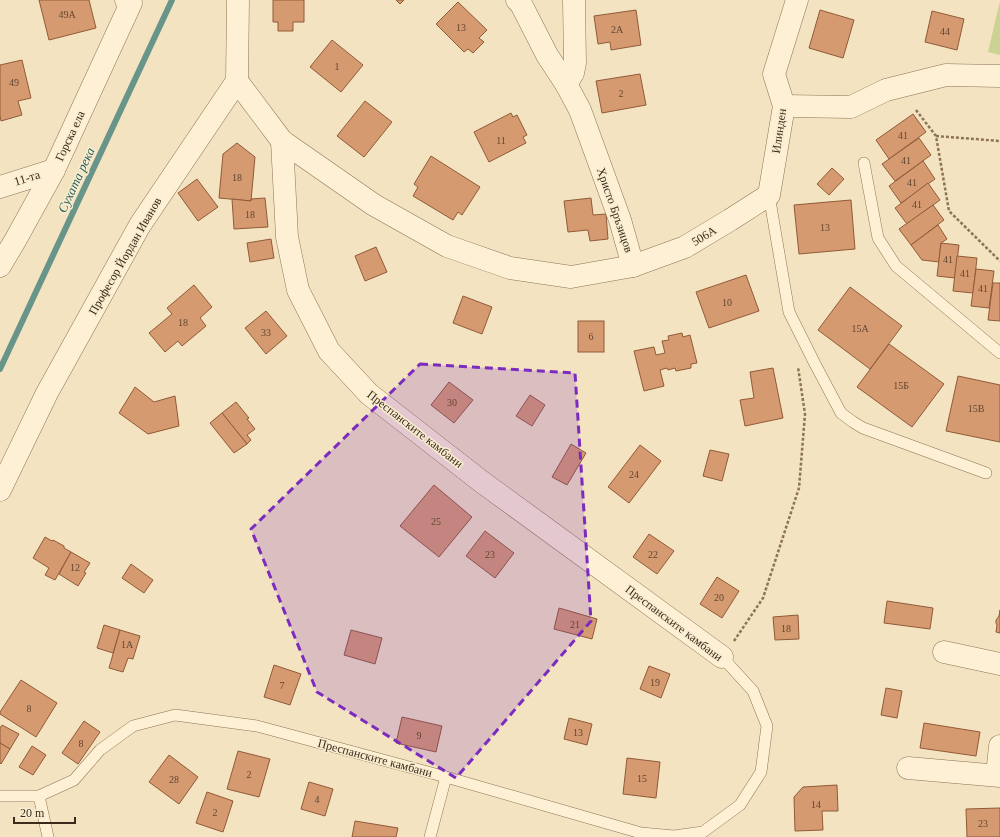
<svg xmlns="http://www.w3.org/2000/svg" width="1000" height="837" font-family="'Times New Roman',serif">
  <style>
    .green { fill: #ccd292 }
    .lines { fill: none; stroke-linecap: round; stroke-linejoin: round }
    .stream { stroke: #699489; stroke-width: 6 }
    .building { fill: #d69a71; stroke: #905a38 }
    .service-casing { stroke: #8e7355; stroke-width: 12 }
    .minor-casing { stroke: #8e7355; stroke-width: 23 }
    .path { stroke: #8e7355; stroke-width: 2.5; stroke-dasharray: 3 2; stroke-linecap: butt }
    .service { stroke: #fdf0d4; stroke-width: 11 }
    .minor { stroke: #fdf0d4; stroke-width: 22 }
    .marked { fill: #7b2cbf; fill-opacity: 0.2; stroke: #7b2cbf; stroke-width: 3; stroke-dasharray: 8 5; stroke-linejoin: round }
    .labels { text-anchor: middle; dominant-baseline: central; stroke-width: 3; stroke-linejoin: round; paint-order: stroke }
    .number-label { font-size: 10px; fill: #624731 }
    .street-label { font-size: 12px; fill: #3c2b1c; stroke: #f9edd0 }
    .water-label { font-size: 13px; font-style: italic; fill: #295e5a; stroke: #f9edd0 }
  </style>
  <rect width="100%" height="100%" fill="#f3e3c0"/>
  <path class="green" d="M1000,1V55L988,52Z"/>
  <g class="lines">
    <path class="stream" d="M0,369L172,0"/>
  </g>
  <g class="building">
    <path d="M39,0H89L96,28L49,40Z"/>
    <path d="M273,0H304V22H293V31H278V22H273Z"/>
    <path d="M396,0H404L400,4Z"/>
    <path d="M458,2L487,30L479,38L484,42L473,53L468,49L464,52L436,24Z"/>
    <path d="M636,10L641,45L611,50L610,42L598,44L594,16Z"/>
    <path d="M820,10L854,20L843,58L809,48Z"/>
    <path d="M932,11L964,19L957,50L925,42Z"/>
    <path d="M332,40L363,65L341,92L310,67Z"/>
    <path d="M22,60L31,98L18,101L22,115L1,121L0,116V65Z"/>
    <path d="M640,74L646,105L602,113L596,81Z"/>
    <path d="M365,101L392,122L364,157L337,136Z"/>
    <path d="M511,113L513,117L517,115L527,135L523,137L526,143L489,162L474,132Z"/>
    <path d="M913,114L926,132L889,159L876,140Z"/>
    <path d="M919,138L931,155L895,181L882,164Z"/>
    <path d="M237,143L255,157L251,201L219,198L223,154Z"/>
    <path d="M431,156L480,187L462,215L458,212L453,220L413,196L418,187L414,184Z"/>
    <path d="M923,161L935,179L901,203L889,186Z"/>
    <path d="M832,168L844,179L829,195L817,184Z"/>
    <path d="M197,179L218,207L198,221L178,193Z"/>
    <path d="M928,183L940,200L907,224L895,208Z"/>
    <path d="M265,198L268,227L234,229L232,199L251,201V199Z"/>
    <path d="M591,198L593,215L606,214L608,239L590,241L588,230L568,232L564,201Z"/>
    <path d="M851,200L855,249L799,254L794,205Z"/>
    <path d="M933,205L944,220L911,245L899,229Z"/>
    <path d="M938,225L947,239L941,243L939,262L922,260L911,245Z"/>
    <path d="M271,239L274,258L250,262L247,243Z"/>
    <path d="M941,243L959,245L955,278L937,276Z"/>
    <path d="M376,247L387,272L365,281L355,256Z"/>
    <path d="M957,256L977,258L973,293L953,291Z"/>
    <path d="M976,269L994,271L989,308L971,306Z"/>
    <path d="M746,275L759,311L709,328L696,292Z"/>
    <path d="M993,283H1000V321L988,320Z"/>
    <path d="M194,285L212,307L200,318L206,326L182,346L178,341L165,352L149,333L172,314L167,308Z"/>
    <path d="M850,287L902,326L870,369L818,330Z"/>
    <path d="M463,296L492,307L482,334L453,323Z"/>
    <path d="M266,311L287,336L266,354L245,328Z"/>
    <rect x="578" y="321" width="26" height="31"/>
    <path d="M682,333L683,337L690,335L697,363L691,364V368L676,371L675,368L668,370L667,368L660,370L664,386L644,391L634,351L654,347L656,355L665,353L662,341L669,340L668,336Z"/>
    <path d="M889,344L944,384L912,427L857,387Z"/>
    <path d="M773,368L783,418L745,426L740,400L754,398L750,372Z"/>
    <path d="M958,376L1000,385V442L946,431Z"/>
    <path d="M449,382L473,400L454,423L431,405Z"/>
    <path d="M135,387L154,402L175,396L179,426L148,434L119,413Z"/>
    <path d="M530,395L545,405L532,426L516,416Z"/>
    <path d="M236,402L249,418L247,419L255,429L247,435L251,440L247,444L222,413Z"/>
    <path d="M222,413L247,444L234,453L210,423Z"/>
    <path d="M571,444L586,453L567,485L552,477Z"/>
    <path d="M640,445L661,461L629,503L608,487Z"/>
    <path d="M710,450L729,454L722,481L703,476Z"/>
    <path d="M434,485L472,517L439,557L400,526Z"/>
    <path d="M485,531L514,553L495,578L466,556Z"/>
    <path d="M649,534L674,551L657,574L633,557Z"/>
    <path d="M45,537L52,541L53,540L64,546V548L71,552L55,580L45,575L49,568L33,558Z"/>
    <path d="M71,552L90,563L84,572L86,573L78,586L59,574Z"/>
    <path d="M131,564L153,580L144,593L122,578Z"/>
    <path d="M717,577L739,591L722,618L700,604Z"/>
    <path d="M887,601L933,608L930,629L884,623Z"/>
    <path d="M559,608L597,619L592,639L554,629Z"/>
    <path d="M1000,610V633L996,632L997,625L996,623V620L999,616Z"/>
    <path d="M798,615L799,639L775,640L773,617Z"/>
    <path d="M104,625L120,630L113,653L97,648Z"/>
    <path d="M120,630L140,636L133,659L128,658L123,672L109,668Z"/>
    <path d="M351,630L382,638L375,664L344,655Z"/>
    <path d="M274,665L301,674L290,705L264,697Z"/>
    <path d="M649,666L670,674L661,698L640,689Z"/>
    <path d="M21,680L57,703L36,737L0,714V712Z"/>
    <path d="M886,688L902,691L897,718L881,715Z"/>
    <path d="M402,717L442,726L436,752L396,743Z"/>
    <path d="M569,718L592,724L587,745L564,739Z"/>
    <path d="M84,721L100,732L78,764L62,753Z"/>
    <path d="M924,723L980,732L976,756L920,748Z"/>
    <path d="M2,725L19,734L10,749L0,743V728Z"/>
    <path d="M0,743L10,749L1,764L0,763Z"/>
    <path d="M32,746L46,755L33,775L19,767Z"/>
    <path d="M238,751L270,759L259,797L227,789Z"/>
    <path d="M169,755L198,777L179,804L149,782Z"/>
    <path d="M627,758L660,762L656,798L623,794Z"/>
    <path d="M309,782L333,789L325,816L301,809Z"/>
    <path d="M837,785L838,811H822L823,830L795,831L794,797L803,787Z"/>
    <path d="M207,792L233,801L223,832L196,823Z"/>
    <path d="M1000,808V837H967L966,809Z"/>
    <path d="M355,821L398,828L396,837H352Z"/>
  </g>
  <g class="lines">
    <g class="service-casing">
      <g id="service">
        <path d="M864,163L878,238L896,266L1000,353"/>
        <path d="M769,195L789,312L814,362L841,413L853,422L863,428L986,473"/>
        <path d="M0,796H39L74,780L100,750L133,726L175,715L257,726L446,777L641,833L674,836L703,832L740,805L761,772L767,726L753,691L722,657"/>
        <path d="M39,796L48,837"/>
        <path d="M430,837L446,777"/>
      </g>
    </g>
    <g class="minor-casing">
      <g id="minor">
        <path d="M517,0L521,4L547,55L566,84L580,110L620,220L633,266"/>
        <path d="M237,81L282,141L374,205L447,246L510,268L571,277L633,266L685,247L730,220L769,195L784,106L774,74L797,0"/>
        <path d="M566,84L573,73L575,63L574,0"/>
        <path d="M784,106L851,107L886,90L946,75L1000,76"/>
        <path d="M282,141L287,237L298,290L329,351L369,394L482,482L722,657"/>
        <path d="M0,187L54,170"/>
        <path d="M0,266L16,239L54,170L131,3L126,0"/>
        <path d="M0,490L47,393L140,225L237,81L238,0"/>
        <path d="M944,652L1000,664"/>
        <path d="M908,768L1000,776"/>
        <path d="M997,775L1000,746"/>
      </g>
    </g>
    <g class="path">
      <path d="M916,110L936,136L949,211L1000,261"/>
      <path d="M936,136L1000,141"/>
      <path d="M734,641L763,598L799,488L805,414L798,367"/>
    </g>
    <use href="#service" class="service"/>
    <use href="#minor" class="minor"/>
  </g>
  <path class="marked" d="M420,364L575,373L591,621L456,778L317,692L251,529Z"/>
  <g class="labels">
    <g class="number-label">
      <text x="67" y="14">49А</text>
      <text x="461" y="27">13</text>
      <text x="617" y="29">2А</text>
      <text x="945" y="31">44</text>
      <text x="337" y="66">1</text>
      <text x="14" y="82">49</text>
      <text x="621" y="93">2</text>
      <text x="903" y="135">41</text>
      <text x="501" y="140">11</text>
      <text x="906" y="160">41</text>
      <text x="237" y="177">18</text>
      <text x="912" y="182">41</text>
      <text x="917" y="204">41</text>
      <text x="250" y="214">18</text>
      <text x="825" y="227">13</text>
      <text x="948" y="259">41</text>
      <text x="965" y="273">41</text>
      <text x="983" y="288">41</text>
      <text x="727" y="302">10</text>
      <text x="183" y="322">18</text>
      <text x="860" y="328">15А</text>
      <text x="266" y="332">33</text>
      <text x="591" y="336">6</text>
      <text x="901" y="385">15Б</text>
      <text x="452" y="402">30</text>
      <text x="976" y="408">15В</text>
      <text x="634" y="474">24</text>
      <text x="436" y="521">25</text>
      <text x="490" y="554">23</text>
      <text x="653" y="554">22</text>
      <text x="75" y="567">12</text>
      <text x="719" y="597">20</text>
      <text x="575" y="624">21</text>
      <text x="786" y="628">18</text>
      <text x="127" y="644">1А</text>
      <text x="655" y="682">19</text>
      <text x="282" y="685">7</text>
      <text x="29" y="708">8</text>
      <text x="578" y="732">13</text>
      <text x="419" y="735">9</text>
      <text x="81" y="743">8</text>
      <text x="249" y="774">2</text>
      <text x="642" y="778">15</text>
      <text x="174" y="779">28</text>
      <text x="317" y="799">4</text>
      <text x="816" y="804">14</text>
      <text x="215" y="812">2</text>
      <text x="983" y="823">23</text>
    </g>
    <g class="street-label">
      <text transform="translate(779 131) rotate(-82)">Илинден</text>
      <text transform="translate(70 136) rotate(-65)">Горска ела</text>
      <text transform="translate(27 178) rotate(-17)">11-та</text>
      <text transform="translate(615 210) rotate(71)">Христо Бръзицов</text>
      <text transform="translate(704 236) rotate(-31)">506А</text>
      <text transform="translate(125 256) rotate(-60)">Професор Йордан Иванов</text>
      <text transform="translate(415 429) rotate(38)">Преспанските камбани</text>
      <text transform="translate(674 623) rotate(37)">Преспанските камбани</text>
      <text transform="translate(375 758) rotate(15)">Преспанските камбани</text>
    </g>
    <g class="water-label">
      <text transform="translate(76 180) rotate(-65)">Сухата река</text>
    </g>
  </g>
  <path d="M14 817v6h61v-6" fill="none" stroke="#3c2b1c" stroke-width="2"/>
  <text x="20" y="817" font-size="12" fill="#3c2b1c" stroke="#f9edd0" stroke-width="3" paint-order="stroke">20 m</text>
</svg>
